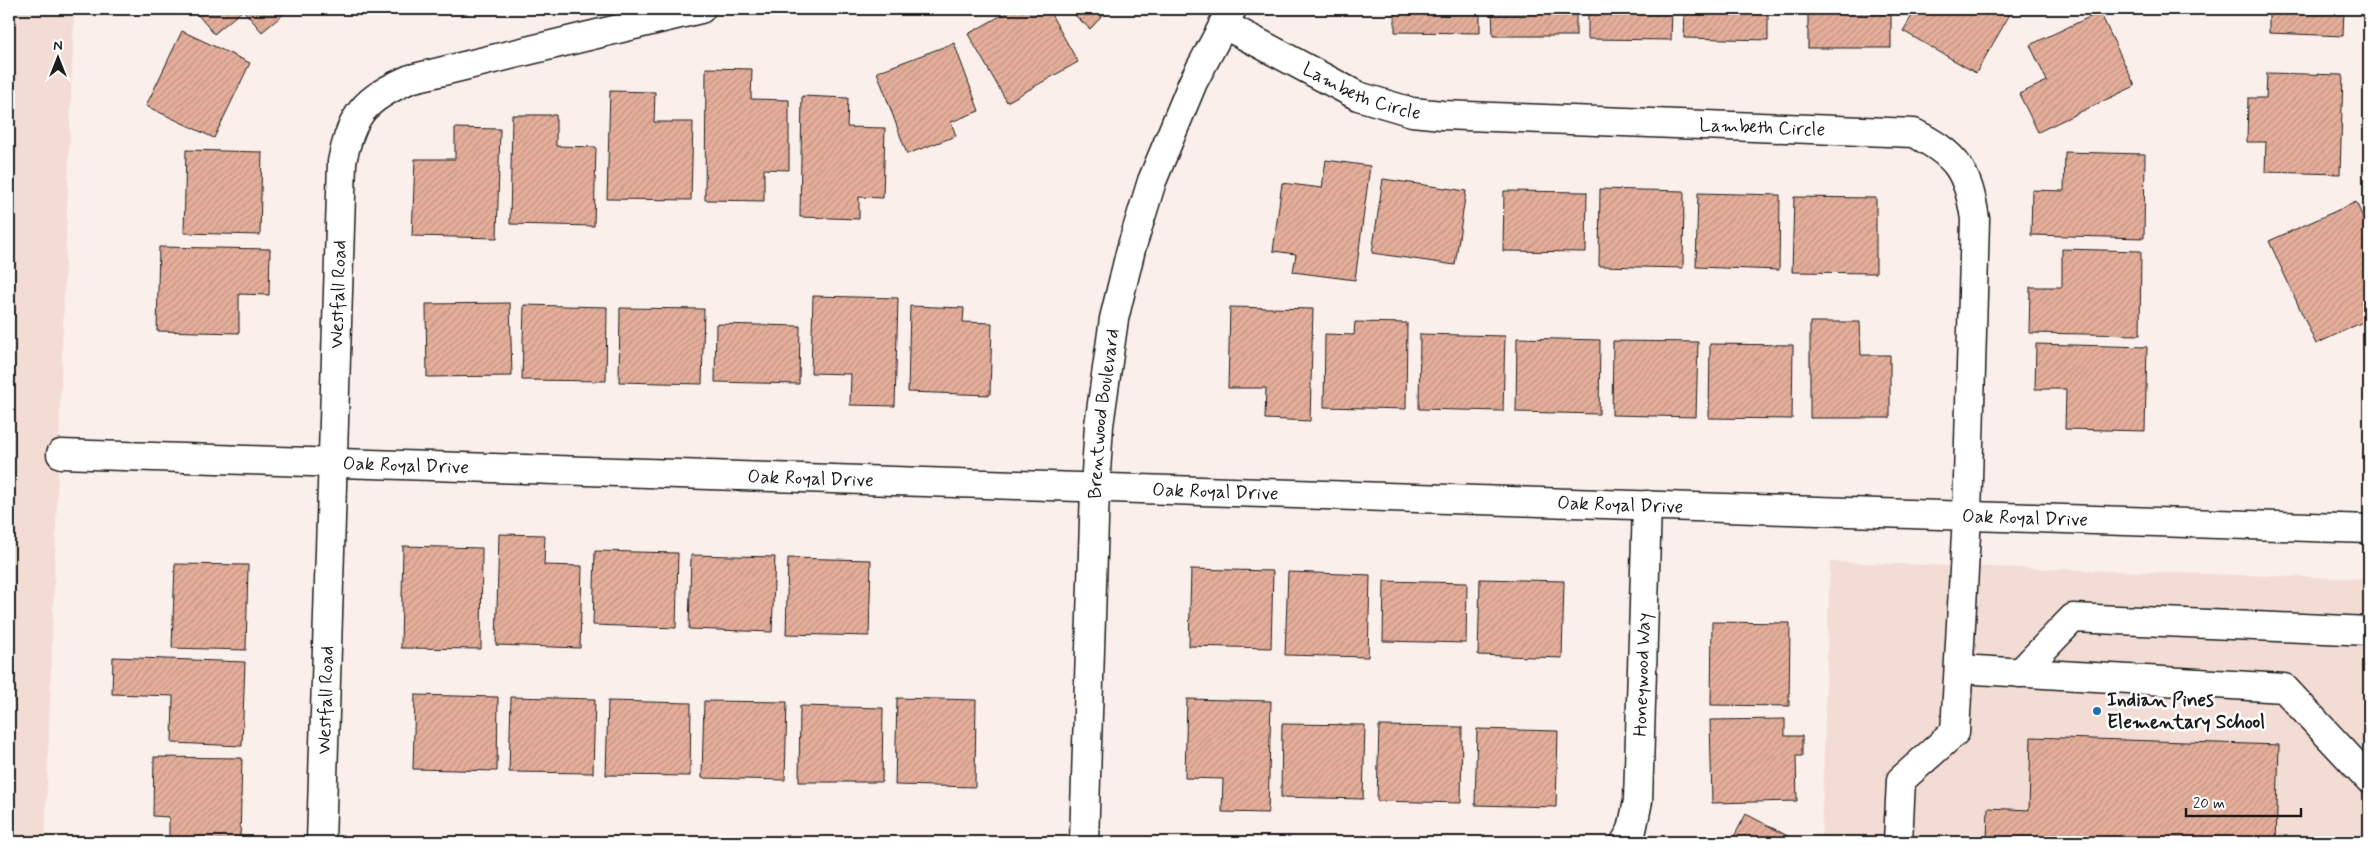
<svg xmlns="http://www.w3.org/2000/svg" width="2378" height="851" font-family="Mynerve,sans-serif">
  <style>
    .built { fill: #f3dcd3 }
    .building { fill: url(#building-hatch); stroke: #1c1c1c }
    .lines { fill: none; stroke-linecap: round; stroke-linejoin: round }
    .minor-casing { stroke: #1c1c1c; stroke-width: 31 }
    .minor { stroke: #fff; stroke-width: 28 }
    .poi-dot { fill: #1f6fb2; stroke: #fff; stroke-width: 2 }
    .labels { text-anchor: middle; dominant-baseline: central; stroke-width: 5; stroke-linejoin: round; paint-order: stroke }
    .street-label { font-size: 19px; fill: #1c1c1c; stroke: #fff }
    .poi-label { font-size: 19px; font-weight: bold; fill: #1c1c1c; stroke: #fff; text-anchor: start }
  </style>
  <defs>
    <pattern id="building-hatch" width="6" height="6" patternUnits="userSpaceOnUse" patternTransform="scale(1.25)"><rect width="6" height="6" fill="#e4ae9a"/><path d="M-1 1l2-2M0 6l6-6M5 7l2-2" fill="none" stroke="#c39584"/></pattern>
  </defs>
  <rect width="100%" height="100%" fill="#faefeb"/>
  <filter id="ink" filterUnits="userSpaceOnUse"><feTurbulence type="fractalNoise" baseFrequency=".02" numOctaves="2"/><feDisplacementMap in="SourceGraphic" scale="10" xChannelSelector="R" yChannelSelector="G"/><feConvolveMatrix kernelMatrix="1 2 1 2 8 2 1 2 1" color-interpolation-filters="sRGB"/></filter>
  <g filter="url(#ink)">
    <g class="built">
      <path d="M9,9H74L45,842H9Z"/>
      <path d="M1830,562L2369,579V842H1821Z"/>
    </g>
    <g class="building">
      <path d="M193,9H290L262,32L243,10L214,34Z"/>
      <path d="M1013,9H1048L1078,62L1007,102L968,34Z"/>
      <path d="M1068,9H1109L1090,29Z"/>
      <path d="M1395,9H1480V33L1395,32Z"/>
      <path d="M1492,9H1576V36H1493Z"/>
      <path d="M1588,9H1672L1671,40L1588,39Z"/>
      <path d="M1685,9H1768V40L1684,38Z"/>
      <rect x="1808" y="9" width="83" height="39"/>
      <path d="M1916,9H2013L1976,73L1903,31Z"/>
      <path d="M2269,9H2344L2343,36L2269,33Z"/>
      <path d="M2100,12L2135,86L2038,132L2019,94L2047,81L2030,45Z"/>
      <path d="M182,31L250,63L214,138L146,106Z"/>
      <path d="M954,43L979,111L951,122L956,136L907,154L877,72Z"/>
      <path d="M706,68L752,69L751,99L789,100V170L764,169V201L705,200Z"/>
      <path d="M2267,73L2343,75L2340,174L2265,172L2266,142H2247L2248,98H2266Z"/>
      <path d="M610,91L655,92L654,122H693L691,200L607,199Z"/>
      <path d="M802,96L848,98L847,127L885,128L883,198L859,197V219L800,217Z"/>
      <path d="M512,115H556V146L596,147L594,226L510,224Z"/>
      <path d="M455,128L500,129L497,238L412,236L415,159H455Z"/>
      <path d="M186,150L262,152L260,235L184,233Z"/>
      <path d="M2065,152L2145,154L2144,238L2031,235L2032,190L2064,191Z"/>
      <path d="M1326,160L1370,166L1355,280L1293,272L1296,254L1273,251L1282,183L1322,188Z"/>
      <path d="M1383,179L1466,191L1455,265L1372,253Z"/>
      <path d="M1600,189L1684,191L1683,268L1599,266Z"/>
      <path d="M1504,191L1587,192L1586,252L1503,251Z"/>
      <path d="M1698,193L1780,195L1779,270L1696,267Z"/>
      <path d="M1794,197L1876,198V273L1792,272Z"/>
      <path d="M2356,202L2369,230V319L2316,344L2269,241Z"/>
      <path d="M159,247L270,249L269,295L239,294V333L157,331Z"/>
      <path d="M2062,249L2141,251L2140,335L2029,333L2030,287H2062Z"/>
      <path d="M813,296L898,298L895,406L850,405L851,374L811,373Z"/>
      <path d="M510,303L512,376L427,377L426,304Z"/>
      <path d="M524,305L607,307L606,381L522,380Z"/>
      <path d="M910,306L964,308L963,322L992,323L990,395L908,392Z"/>
      <path d="M1230,307L1313,309L1310,421L1265,419L1266,388H1228Z"/>
      <path d="M620,308L704,309L702,384L619,382Z"/>
      <path d="M1355,322L1407,323L1406,409L1324,407L1325,334L1354,335Z"/>
      <path d="M1810,322H1860L1861,355H1890V418H1810Z"/>
      <path d="M716,324L800,326L799,384L715,382Z"/>
      <path d="M1420,334L1505,336L1503,411L1419,409Z"/>
      <path d="M1517,338L1600,340L1599,414L1516,412Z"/>
      <path d="M1613,341L1698,342L1696,417L1612,415Z"/>
      <path d="M1710,344L1793,345L1792,419L1709,418Z"/>
      <path d="M2036,344L2147,347L2145,431L2065,429L2066,389H2035Z"/>
      <path d="M499,534L545,535L544,565L582,566L580,648L496,645Z"/>
      <path d="M403,546L482,548L481,649L401,648Z"/>
      <path d="M595,551L678,553L676,628L593,625Z"/>
      <path d="M691,555L775,557L772,632L689,629Z"/>
      <path d="M788,558L871,560L869,636L786,634Z"/>
      <path d="M175,564L248,565L246,650L172,648Z"/>
      <path d="M1191,569L1273,571L1271,648L1189,646Z"/>
      <path d="M1288,572L1370,575L1368,657L1285,655Z"/>
      <path d="M1480,579L1564,581L1562,658L1478,655Z"/>
      <path d="M1384,581L1467,583L1466,643L1383,641Z"/>
      <path d="M1712,622L1790,623L1789,706L1711,705Z"/>
      <path d="M113,657L245,662L242,746L172,743L173,696L112,694Z"/>
      <path d="M415,695L498,697L497,771L413,769Z"/>
      <path d="M511,697L595,699L593,773L509,772Z"/>
      <path d="M897,698L976,700L975,787L895,785Z"/>
      <path d="M1187,699L1271,701L1268,813L1222,812L1223,779L1185,778Z"/>
      <path d="M608,701L691,703L690,776L606,775Z"/>
      <path d="M704,701L787,702L785,780L702,778Z"/>
      <path d="M800,706L883,708L882,782H799Z"/>
      <path d="M1785,719V736H1802V756H1796L1797,801L1712,803L1710,720Z"/>
      <path d="M1282,724L1365,725L1363,799L1281,797Z"/>
      <path d="M1379,726L1462,727L1461,803L1377,801Z"/>
      <path d="M1477,729L1558,731L1556,807L1475,805Z"/>
      <path d="M2031,737L2279,745L2276,842H1973L1974,840L1987,841L1988,808L2029,810Z"/>
      <path d="M154,757L242,758L240,841L169,840V817L153,816Z"/>
      <path d="M1746,814L1799,842H1731Z"/>
    </g>
    <g class="lines">
      <g class="minor-casing">
        <g id="minor">
          <path id="s1" d="M1223,24L1358,96L1412,112L1442,115L1914,133C1957,155 1968,171 1975,219L1967,516L1955,732L1901,780L1898,842"/>
          <path id="s2" d="M61,454L2369,529"/>
          <path d="M1959,669L2284,688L2369,779"/>
          <path d="M2020,673L2073,618L2369,631"/>
          <path id="s3" d="M321,842L342,162C352,113 365,99 410,79L701,9"/>
          <path id="s4" d="M1084,842L1095,488L1099,425L1114,319L1131,249L1152,181L1193,82L1232,9"/>
          <path id="s5" d="M1625,842L1632,830L1638,801L1647,505"/>
        </g>
      </g>
      <use href="#minor" class="minor"/>
    </g>
  </g>
  <circle class="poi-dot" cx="2097" cy="711" r="5"/>
  <g class="labels">
    <g class="street-label">
      <text stroke="none"><textPath href="#s1" startOffset="155">Lambeth Circle</textPath></text>
      <text stroke="none"><textPath href="#s1" startOffset="560">Lambeth Circle</textPath></text>
      <text stroke="none"><textPath href="#s3" startOffset="548">Westfall Road</textPath></text>
      <text stroke="none"><textPath href="#s4" startOffset="429">Brentwood Boulevard</textPath></text>
      <text stroke="none"><textPath href="#s2" startOffset="345">Oak Royal Drive</textPath></text>
      <text stroke="none"><textPath href="#s2" startOffset="750">Oak Royal Drive</textPath></text>
      <text stroke="none"><textPath href="#s2" startOffset="1155">Oak Royal Drive</textPath></text>
      <text stroke="none"><textPath href="#s2" startOffset="1560">Oak Royal Drive</textPath></text>
      <text stroke="none"><textPath href="#s2" startOffset="1965">Oak Royal Drive</textPath></text>
      <text stroke="none"><textPath href="#s5" startOffset="170">Honeywood Way</textPath></text>
      <text stroke="none"><textPath href="#s3" startOffset="142">Westfall Road</textPath></text>
    </g>
    <g class="poi-label">
      <text x="2107" y="700">Indian Pines<tspan x="2107" dy="22">Elementary School</tspan></text>
    </g>
  </g>
  <rect width="2378" height="851" fill="none" stroke="#fff" stroke-width="30"/>
  <rect x="15" y="15" width="2348" height="821" fill="none" stroke="#1c1c1c" stroke-width="2" filter="url(#ink)"/>
  <g transform="translate(58 58)" stroke="#ffffff" stroke-width="4" paint-order="stroke">
  <path d="M0-4L9 19L0 12L-9 19Z" fill="#1c1c1c"/>
  <text y="-8" font-size="14" font-weight="bold" text-anchor="middle" fill="#1c1c1c">N</text>
  </g>
  <path d="M2186 808v8h115v-8" fill="none" stroke="#1c1c1c" stroke-width="2.5"/>
  <text x="2193" y="808" font-size="15" fill="#1c1c1c" stroke="#ffffff" stroke-width="4" paint-order="stroke">20 m</text>
</svg>
